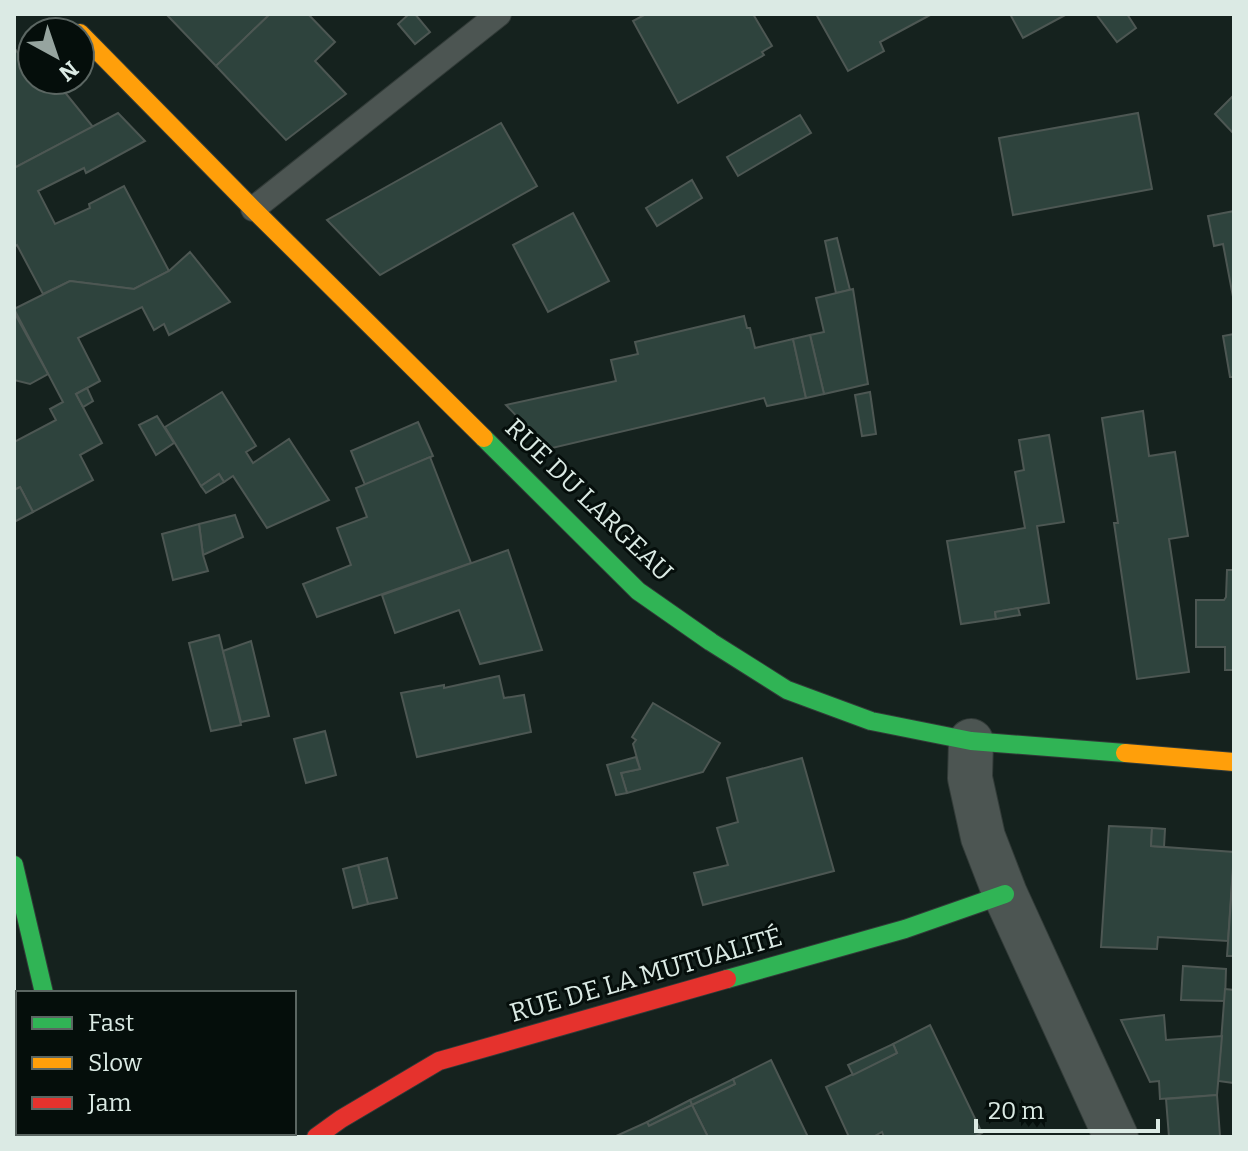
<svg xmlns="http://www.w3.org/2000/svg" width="1248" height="1151" font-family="Bitter,serif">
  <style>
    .building { fill: #2e433d; stroke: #4d5753; stroke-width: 2 }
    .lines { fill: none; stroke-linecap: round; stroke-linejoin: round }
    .lane-casing { stroke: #323b38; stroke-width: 26 }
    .street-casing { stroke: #323b38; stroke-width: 46 }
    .fast-casing { stroke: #323b38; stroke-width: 20 }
    .slow-casing { stroke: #323b38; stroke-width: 20 }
    .jam-casing { stroke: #323b38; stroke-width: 20 }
    .lane { stroke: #4c5552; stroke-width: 24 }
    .street { stroke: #4c5552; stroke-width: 44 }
    .fast { stroke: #30b455; stroke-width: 18 }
    .slow { stroke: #ff9f0a; stroke-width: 18 }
    .jam { stroke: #e5322d; stroke-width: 18 }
    .labels { text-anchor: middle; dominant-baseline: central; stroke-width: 6; stroke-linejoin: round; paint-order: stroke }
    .street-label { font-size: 26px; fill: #dbeae4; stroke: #050e0b }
  </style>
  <rect width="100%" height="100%" fill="#15221e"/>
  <g class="building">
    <path d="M166,14H270L216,66Z"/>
    <path d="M270,14H308L335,42L315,61L346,94L286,140L216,66Z"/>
    <path d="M409,14H415L430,32L415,44L398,24Z"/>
    <path d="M646,14H753L772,46L762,52L764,55L678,103L633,21Z"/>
    <path d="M816,14H932L880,42L884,51L848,71Z"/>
    <path d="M1010,14H1067L1023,38Z"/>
    <path d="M1096,14H1127L1136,28L1117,42Z"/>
    <path d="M14,48L32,70V80H55L93,127L14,168Z"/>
    <path d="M1234,95V134L1215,114Z"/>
    <path d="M118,113L145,141L86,173L84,168L38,191L55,224L90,208L89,204L124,186L169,271L134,289L70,281L43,294L17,245L14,247V168Z"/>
    <path d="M1138,113L1152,189L1013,215L999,138Z"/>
    <path d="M800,115L811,133L738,176L727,157Z"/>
    <path d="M501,123L537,186L380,275L327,220Z"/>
    <path d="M692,180L702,198L657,226L646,208Z"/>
    <path d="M1234,211V302L1223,244L1214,246L1208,216Z"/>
    <path d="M573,213L609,281L548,312L513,245Z"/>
    <path d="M837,238L850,290L836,293L825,241Z"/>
    <path d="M190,252L230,302L169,335L164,324L154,330L142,307L78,338L100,381L76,394L102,443L80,455L93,480L33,512L20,487L14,490V442L56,420L50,409L63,402L14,309L70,281L134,289L169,271Z"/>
    <path d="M853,289L868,384L824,394L810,335L824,332L816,298Z"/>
    <path d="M14,312L48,374L30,384L14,380Z"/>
    <path d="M744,316L747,328H750L755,348L793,339L806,398L767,406L764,398L548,449L506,405L616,381L611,360L638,354L635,342Z"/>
    <path d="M1234,334V377H1230L1223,336Z"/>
    <path d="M810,335L824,394L806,398L793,339Z"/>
    <path d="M87,388L93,401L83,407L76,394Z"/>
    <path d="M222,392L256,446L246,452L253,463L289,439L329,500L267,528L233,476L224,482L219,474L201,486L165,427Z"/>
    <path d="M870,392L876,434L862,436L855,395Z"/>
    <path d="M1143,411L1149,456L1175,452L1188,536L1169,539L1189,672L1137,679L1114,523H1118L1102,418Z"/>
    <path d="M157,416L174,443L156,455L139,425Z"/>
    <path d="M418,422L433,456L365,485L351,451Z"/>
    <path d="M1049,435L1064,522L1037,526L1049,603L995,612L996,619L961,624L947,541L1025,528L1015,472L1024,470L1019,440Z"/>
    <path d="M430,457L471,563L317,617L303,584L351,565L337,528L367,517L356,488Z"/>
    <path d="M219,474L224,482L206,493L201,486Z"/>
    <path d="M20,487L33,512L14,522V490Z"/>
    <path d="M235,515L243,537L203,555L199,524Z"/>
    <path d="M199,524L203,555L208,571L173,580L162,534Z"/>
    <path d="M508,550L542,650L480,664L459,610L395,633L382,595Z"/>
    <path d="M1227,570H1234V670H1225V647H1196V600H1224L1226,597Z"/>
    <path d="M1018,608L1020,615L996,619L995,612Z"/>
    <path d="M219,635L241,725L211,731L189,643Z"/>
    <path d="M251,641L269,716L241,722L223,651Z"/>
    <path d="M499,676L504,698L524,695L531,732L417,757L401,693L444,685V688Z"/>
    <path d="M653,703L720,743L703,772L627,793L621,773L640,769L633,744L636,740L632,737Z"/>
    <path d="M325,731L336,775L306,783L294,739Z"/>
    <path d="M636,757L640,769L621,773L627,793L616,795L607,765Z"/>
    <path d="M802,758L834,871L703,905L694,873L728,865L717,828L738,822L727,778Z"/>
    <path d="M1109,826L1152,828L1151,846L1234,852L1228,941L1158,937L1157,949L1101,947Z"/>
    <path d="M1152,828L1165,829L1164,847L1151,846Z"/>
    <path d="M387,858L397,898L368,904L358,865Z"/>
    <path d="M1234,859V956H1227Z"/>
    <path d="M358,865L368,904L353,908L343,869Z"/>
    <path d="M1183,966L1226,969L1225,1001L1181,1000Z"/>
    <path d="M1225,989L1234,990V1083L1218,1081Z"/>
    <path d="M1164,1015L1166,1040L1222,1036L1217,1095L1160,1099L1159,1081L1150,1082L1121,1020Z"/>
    <path d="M930,1025L982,1133L973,1137H884L882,1132L873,1137H849L826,1087L897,1053L893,1044Z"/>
    <path d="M893,1044L897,1053L853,1075L848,1065Z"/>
    <path d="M771,1060L808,1137H708L692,1105L735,1084L733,1079Z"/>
    <path d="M733,1079L735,1084L692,1105L690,1100Z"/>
    <path d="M1217,1095L1220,1136L1169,1137L1166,1099Z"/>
    <path d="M690,1100L692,1105L649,1126L647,1122Z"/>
    <path d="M692,1105L708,1137H614L647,1122L649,1126Z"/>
  </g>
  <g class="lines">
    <g class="lane-casing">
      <path id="lane" d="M253,209L499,14"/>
    </g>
    <g class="street-casing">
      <g id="street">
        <path d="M971,741L970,778L983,837L1005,894L1116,1137"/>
        <path d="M77,1133L78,1137"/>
      </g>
    </g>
    <g class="fast-casing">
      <g id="fast">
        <path d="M484,438L638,591L711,642L787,690L871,721L971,741L1125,753"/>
        <path d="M14,865L44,993"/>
        <path d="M727,979L905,929L1005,894"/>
      </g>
    </g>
    <g class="slow-casing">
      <g id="slow">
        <path d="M80,33L253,209L484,438"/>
        <path d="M1125,753L1234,762"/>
      </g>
    </g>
    <g class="jam-casing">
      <path id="jam" d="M316,1137L341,1119L439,1061L727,979"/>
    </g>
    <use href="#lane" class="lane"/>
    <use href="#street" class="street"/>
    <use href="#fast" class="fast"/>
    <use href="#slow" class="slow"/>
    <use href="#jam" class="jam"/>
  </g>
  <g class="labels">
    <g class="street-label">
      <text transform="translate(589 500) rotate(44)">RUE DU LARGEAU</text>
      <text transform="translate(646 975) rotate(-16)">RUE DE LA MUTUALITÉ</text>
    </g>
  </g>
  <rect width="1248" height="1151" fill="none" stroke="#dbeae4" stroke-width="32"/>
  <rect x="16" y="991" width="280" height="144" fill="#050e0b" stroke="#5b6662" stroke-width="2"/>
  <rect x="32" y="1017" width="40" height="12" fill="#30b455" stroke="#5b6662" stroke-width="2"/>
  <text x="88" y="1031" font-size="24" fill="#dbeae4">Fast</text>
  <rect x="32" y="1057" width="40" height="12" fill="#ff9f0a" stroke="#5b6662" stroke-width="2"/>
  <text x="88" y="1071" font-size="24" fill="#dbeae4">Slow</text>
  <rect x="32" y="1097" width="40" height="12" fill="#e5322d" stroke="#5b6662" stroke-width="2"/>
  <text x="88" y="1111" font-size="24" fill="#dbeae4">Jam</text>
  <g transform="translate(56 56) rotate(140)"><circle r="38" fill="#050e0b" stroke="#5b6662" stroke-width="2"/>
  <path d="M0-6L14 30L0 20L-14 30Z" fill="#96a49f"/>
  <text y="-12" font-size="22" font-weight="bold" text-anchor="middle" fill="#dbeae4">N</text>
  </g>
  <path d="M976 1119v12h182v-12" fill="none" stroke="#dbeae4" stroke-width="4"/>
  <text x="988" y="1119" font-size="24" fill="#dbeae4" stroke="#050e0b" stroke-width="6" paint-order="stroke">20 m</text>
</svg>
